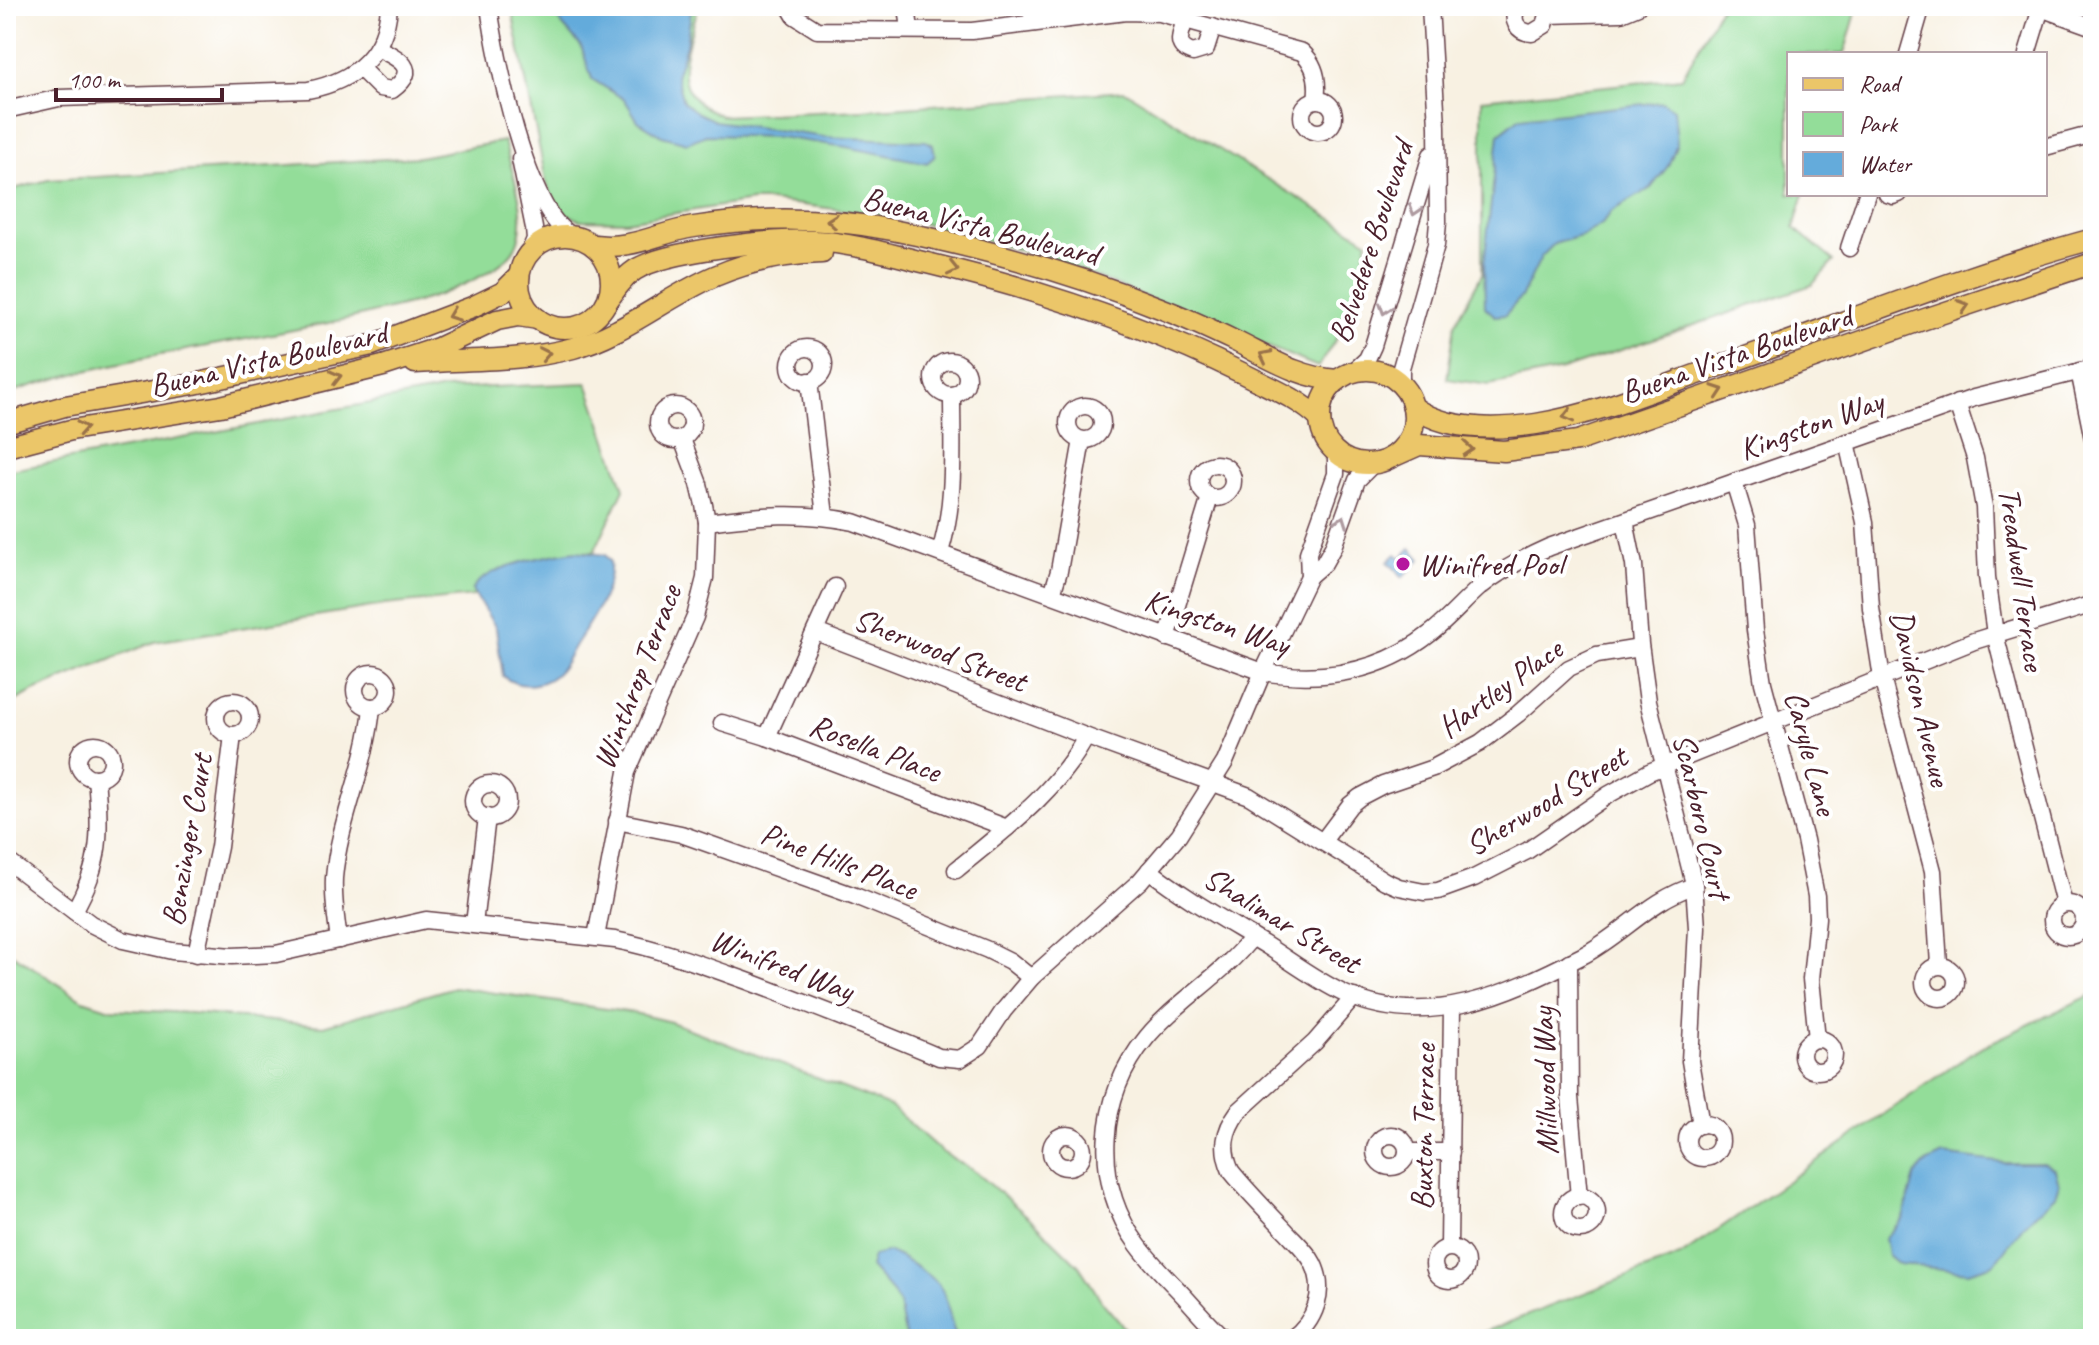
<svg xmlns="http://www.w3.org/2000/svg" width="2099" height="1345" font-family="Caveat,sans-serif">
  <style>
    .green { fill: #93dd99; stroke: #6e7e62; stroke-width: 2 }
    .water { fill: #64abdb; stroke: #576583; stroke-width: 2 }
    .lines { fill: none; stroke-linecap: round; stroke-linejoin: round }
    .minor-casing { stroke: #643e46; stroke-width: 19 }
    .major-casing { stroke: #643e46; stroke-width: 23 }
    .minor { stroke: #fff; stroke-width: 16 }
    .major { stroke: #ebc669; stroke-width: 20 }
    .oneway { stroke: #ae9aa0 }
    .oneway2 { stroke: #9a724a }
    .poi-dot { fill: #b5179e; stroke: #fff; stroke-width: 3 }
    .labels { text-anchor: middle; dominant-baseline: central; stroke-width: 8; stroke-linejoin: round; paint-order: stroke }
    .street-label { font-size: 32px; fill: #4a1f2b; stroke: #fff }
    .poi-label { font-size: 32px; fill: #4a1f2b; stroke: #fff; text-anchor: start }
  </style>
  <rect width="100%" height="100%" fill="#fff"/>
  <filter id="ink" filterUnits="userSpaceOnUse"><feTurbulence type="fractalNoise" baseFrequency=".0125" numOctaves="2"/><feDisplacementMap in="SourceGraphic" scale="16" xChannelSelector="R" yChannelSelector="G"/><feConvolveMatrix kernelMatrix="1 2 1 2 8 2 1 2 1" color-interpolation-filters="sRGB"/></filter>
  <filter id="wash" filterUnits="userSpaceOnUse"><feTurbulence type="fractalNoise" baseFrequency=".006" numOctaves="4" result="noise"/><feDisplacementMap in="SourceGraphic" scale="32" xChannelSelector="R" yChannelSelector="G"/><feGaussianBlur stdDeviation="1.8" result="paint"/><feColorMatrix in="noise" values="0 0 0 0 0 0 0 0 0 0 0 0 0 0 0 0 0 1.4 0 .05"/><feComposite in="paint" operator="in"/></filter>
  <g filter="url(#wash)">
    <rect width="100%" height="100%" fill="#f8f1e2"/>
    <g class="green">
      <path d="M511,6H698C687,56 663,92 722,116L863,110L1125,91L1368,241L1363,263L1364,295L1318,367L1046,257L899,217L770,201H752L626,221L579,220L556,208L546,181Z"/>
      <path d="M1721,6H1858L1844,54H1789V194H1804L1794,228L1834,261L1812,285L1562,370L1489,385L1447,379L1455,324L1482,274V99L1682,78Z"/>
      <path d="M504,141C512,174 531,216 515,248C504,270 451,291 427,299C408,305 388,309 368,314C249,343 123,354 6,394V191L48,180L419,157Z"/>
      <path d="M587,383L624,489L594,552C545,550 514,566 472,590L475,596L384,605L154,642L34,691L6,706V471L445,389Z"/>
      <path d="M6,950L83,1000L111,1009L191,1013L323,1026L454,987L634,1013L671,1022L890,1106L942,1152L977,1173L1033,1221L1079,1266L1103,1303L1134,1339H6Z"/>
      <path d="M2093,994V1339H1466L1680,1256L1979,1048Z"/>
    </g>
    <g class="water">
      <path d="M557,6H692L686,45L676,76L683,102L698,113L715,121L824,137L926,141L933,145L935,156L927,163L846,147L779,137L706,135L687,143L662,136L638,121L625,100L592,79L581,46L559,21Z"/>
      <path d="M1662,102L1674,109L1677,143L1668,166L1651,188L1612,211L1602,224L1584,235L1554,244L1541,257L1522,296L1505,315L1495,316L1485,307L1484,263L1499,134L1519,118Z"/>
      <path d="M1411,548L1421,559L1403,577L1388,562L1396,554L1401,558Z"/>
      <path d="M576,551L605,555L610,561C613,589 593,617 578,640C572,649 568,658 562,667C549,686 521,691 503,676L496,628L472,590C486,565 549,555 576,551Z"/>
      <path d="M1943,1155L2005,1163H2044L2055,1170L2059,1183L2055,1196L2023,1226L1994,1264L1968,1272L1899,1264L1888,1255L1885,1239L1903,1218L1915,1176L1924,1164Z"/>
      <path d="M889,1252C902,1257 935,1277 942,1290C950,1305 949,1324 958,1339H906L899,1304L893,1293L870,1267L873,1256Z"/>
    </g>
  </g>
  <g filter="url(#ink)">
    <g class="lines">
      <g class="minor-casing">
        <g id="minor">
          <path d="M489,6C496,58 526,208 570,235"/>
          <path d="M789,6L795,16L817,30L972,31L1126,12L1160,13L1302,52C1316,65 1319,81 1316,100"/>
          <path d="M907,6L910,30"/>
          <path d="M1030,6L1034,23"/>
          <path d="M1518,6C1510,20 1517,32 1532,33L1545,25L1548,15L1545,7"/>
          <path d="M2035,6L2093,27"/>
          <path d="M1548,15L1621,13L1638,6"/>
          <path d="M1185,20C1181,34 1173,47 1193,53L1206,49L1213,27"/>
          <path d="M1908,54L1922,6"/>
          <path d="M2027,54L2041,8"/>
          <path d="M360,68L380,88L392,90C421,69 399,58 377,48"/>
          <circle cx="1318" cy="116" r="16"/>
          <path d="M6,110L59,98L308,90C354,81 386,55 389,6"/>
          <path d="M2045,147L2093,134"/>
          <path d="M520,159L534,228L535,239L529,253"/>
          <path d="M1887,194L1893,196L1899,194"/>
          <path d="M1849,248L1867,194"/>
          <circle cx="807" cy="365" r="17"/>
          <circle cx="950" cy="378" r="17"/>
          <path d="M2079,371L2093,439"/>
          <path d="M1353,372L1367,359L1373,346L1431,155"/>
          <path d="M809,381L825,516"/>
          <path d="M1401,383V368L1436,245L1438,222L1437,126L1430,6"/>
          <path d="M1957,403L1975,458L1984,507L1987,577L1995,634L2064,904"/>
          <circle cx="675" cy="423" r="17"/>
          <circle cx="1085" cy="423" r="17"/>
          <path d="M1847,442L1865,522L1871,608L1882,678L1933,871L1939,965"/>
          <circle cx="1216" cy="481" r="17"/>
          <path d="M1734,482L1747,525L1755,630L1763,683L1805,840L1816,896L1817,918L1811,979L1817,1039"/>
          <path d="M1625,521L1634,565L1640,644L1648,701L1694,884L1697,928L1690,1061L1701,1125"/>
          <path d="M707,522C758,515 803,511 854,522L1263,672C1323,682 1382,672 1431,633C1449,619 1463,602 1480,587C1501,570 1524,558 1549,547L1974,398L2093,368"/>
          <path d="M940,552C956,502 952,446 952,395"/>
          <path d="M1309,576L1308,553L1336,474V452"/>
          <path d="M1052,594L1059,571L1082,440"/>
          <path d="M816,632L1090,738L1249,796L1385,881L1399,887L1424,892L1438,891L1474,878L1527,851L1608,795L1649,772L1974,641L2093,604"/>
          <path d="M1167,638L1210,497"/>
          <circle cx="372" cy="690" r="17"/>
          <circle cx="233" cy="718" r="17"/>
          <path d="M722,723L767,737L1007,828"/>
          <path d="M767,737L835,587"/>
          <circle cx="95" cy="761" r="17"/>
          <circle cx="490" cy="801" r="17"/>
          <path d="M617,821L681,834L855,896L988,950L1010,961L1031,978"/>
          <path d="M1323,841L1350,805L1360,797L1383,785L1433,768L1480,743L1518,714L1569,668L1597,655L1640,648"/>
          <path d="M6,860L91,924L123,940L172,951L232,956L276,954L426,920L615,940C661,949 705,966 750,982C813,1006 876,1030 939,1057L960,1059L980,1046L1004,1010L1031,978L1140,881L1179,835L1225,762L1263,672L1309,576L1324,563L1333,547L1357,480L1373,464"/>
          <path d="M956,870C1003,831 1057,792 1086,737"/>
          <path d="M1149,870C1186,899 1228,922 1267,946C1292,962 1317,981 1345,994C1427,1031 1508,994 1582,956C1621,936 1651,899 1694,886"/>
          <circle cx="2068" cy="920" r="16"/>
          <path d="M74,911C102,863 101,831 96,778"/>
          <path d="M474,924L487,817"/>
          <path d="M596,937L627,772L695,617L705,578L707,522L704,505L699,484L682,439"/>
          <path d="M339,940C336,920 333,899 334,878C339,819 367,766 372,707"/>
          <path d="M196,954L219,847L233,735"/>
          <path d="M1569,962L1570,1097L1579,1197"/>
          <circle cx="1940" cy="982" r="16"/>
          <circle cx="1818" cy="1055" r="16"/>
          <circle cx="1704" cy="1141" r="17"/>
          <circle cx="1391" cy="1151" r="16"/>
          <circle cx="1067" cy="1151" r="16"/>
          <path d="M1407,1152H1451"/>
          <circle cx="1580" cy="1213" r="17"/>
          <path d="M1449,1247L1452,1007"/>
          <circle cx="1450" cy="1264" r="16"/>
          <path d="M1225,1339C1210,1326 1197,1310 1183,1295C1168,1279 1151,1263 1138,1245C1092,1183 1097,1097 1147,1037C1178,1000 1222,976 1252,937"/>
          <path d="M1291,1339C1315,1322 1327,1291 1313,1263C1307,1251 1295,1241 1286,1231C1267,1211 1248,1192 1231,1171C1221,1149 1224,1131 1238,1112L1315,1042L1354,997"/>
        </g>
      </g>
      <g class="major-casing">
        <g id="major">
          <circle cx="565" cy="282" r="46"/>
          <path d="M594,245C634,250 656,233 694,227C761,216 826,217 892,230C983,248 1074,273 1160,308C1186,318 1212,330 1237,342C1271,359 1300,378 1338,380"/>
          <path d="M607,302C615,290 623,278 635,270C665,251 776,238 814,241C852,243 890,254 927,263C1035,289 1142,323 1242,373C1269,387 1298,398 1320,419"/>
          <path d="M415,363C468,359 522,362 573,348C625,334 666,297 715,276C748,262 785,254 822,253"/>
          <circle cx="1367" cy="417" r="47"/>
          <path d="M1413,407C1447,431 1496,430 1536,424C1599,414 1660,387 1720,366C1844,323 1967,273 2093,239"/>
          <path d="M6,423L65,406L194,384L372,345L472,307L503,292L519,276"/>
          <path d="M6,447L71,430L221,406L383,366L438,348L497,320L518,316L538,319"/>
          <path d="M1392,457L1419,445L1504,451L1578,441L1925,319L2093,263"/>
        </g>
      </g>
      <use href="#minor" class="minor"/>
      <use href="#major" class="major"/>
    </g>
    <defs><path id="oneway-chevron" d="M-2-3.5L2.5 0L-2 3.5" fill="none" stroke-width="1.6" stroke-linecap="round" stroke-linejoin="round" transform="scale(2)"/></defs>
    <g class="oneway">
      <use href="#oneway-chevron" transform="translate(1415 210) rotate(108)"/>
      <use href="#oneway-chevron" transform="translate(1385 309) rotate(108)"/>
      <use href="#oneway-chevron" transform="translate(1342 521) rotate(-70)"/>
    </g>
    <g class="oneway2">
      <use href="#oneway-chevron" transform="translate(832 221) rotate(-174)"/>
      <use href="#oneway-chevron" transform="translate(953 269) rotate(13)"/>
      <use href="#oneway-chevron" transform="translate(1964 306) rotate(-18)"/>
      <use href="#oneway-chevron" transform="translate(453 315) rotate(159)"/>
      <use href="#oneway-chevron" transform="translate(545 354) rotate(-11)"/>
      <use href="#oneway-chevron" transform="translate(1265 356) rotate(-153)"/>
      <use href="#oneway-chevron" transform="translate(336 377) rotate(-14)"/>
      <use href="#oneway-chevron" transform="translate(1718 391) rotate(-19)"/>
      <use href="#oneway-chevron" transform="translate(1568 416) rotate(167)"/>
      <use href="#oneway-chevron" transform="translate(82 428) rotate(-10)"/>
      <use href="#oneway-chevron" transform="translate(1468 449) rotate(4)"/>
    </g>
  </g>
  <circle class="poi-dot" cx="1403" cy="564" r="8"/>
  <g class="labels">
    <g class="street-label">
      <text transform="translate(981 226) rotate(14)">Buena Vista Boulevard</text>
      <text transform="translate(1371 242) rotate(-72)">Belvedere Boulevard</text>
      <text transform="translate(1736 354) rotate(-19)">Buena Vista Boulevard</text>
      <text transform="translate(268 359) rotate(-13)">Buena Vista Boulevard</text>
      <text transform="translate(1811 425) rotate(-20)">Kingston Way</text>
      <text transform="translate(2022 579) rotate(82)">Treadwell Terrace</text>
      <text transform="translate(1217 622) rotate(18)">Kingston Way</text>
      <text transform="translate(940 650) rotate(21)">Sherwood Street</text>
      <text transform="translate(637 677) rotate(-69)">Winthrop Terrace</text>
      <text transform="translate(1500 688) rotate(-36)">Hartley Place</text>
      <text transform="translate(1921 698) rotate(77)">Davidson Avenue</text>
      <text transform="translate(875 748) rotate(21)">Rosella Place</text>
      <text transform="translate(1811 753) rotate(75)">Caryle Lane</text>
      <text transform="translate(1546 801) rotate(-31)">Sherwood Street</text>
      <text transform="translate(1702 816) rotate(77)">Scarboro Court</text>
      <text transform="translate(187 840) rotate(-80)">Benzinger Court</text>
      <text transform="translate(839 861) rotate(21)">Pine Hills Place</text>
      <text transform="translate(1282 920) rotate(31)">Shalimar Street</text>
      <text transform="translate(782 965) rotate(21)">Winifred Way</text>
      <text transform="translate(1545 1081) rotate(-92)">Millwood Way</text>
      <text transform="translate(1423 1127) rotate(-89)">Buxton Terrace</text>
    </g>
    <g class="poi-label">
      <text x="1419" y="564">Winifred Pool</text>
    </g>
  </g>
  <rect width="2099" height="1345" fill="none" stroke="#fff" stroke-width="32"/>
  <rect x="1787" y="52" width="260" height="144" fill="#ffffff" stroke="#b7a5aa" stroke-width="2"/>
  <rect x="1803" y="78" width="40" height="12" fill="#ebc669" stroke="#b7a5aa" stroke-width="2"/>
  <text x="1859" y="92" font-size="24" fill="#4a1f2b">Road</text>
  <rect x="1803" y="112" width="40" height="24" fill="#93dd99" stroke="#b7a5aa" stroke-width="2"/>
  <text x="1859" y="132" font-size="24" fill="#4a1f2b">Park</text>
  <rect x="1803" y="152" width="40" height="24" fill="#64abdb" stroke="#b7a5aa" stroke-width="2"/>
  <text x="1859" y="172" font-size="24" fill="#4a1f2b">Water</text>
  <path d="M56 88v12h166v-12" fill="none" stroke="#4a1f2b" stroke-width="4"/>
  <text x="68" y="88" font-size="24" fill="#4a1f2b" stroke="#ffffff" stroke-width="6" paint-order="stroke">100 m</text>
</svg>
